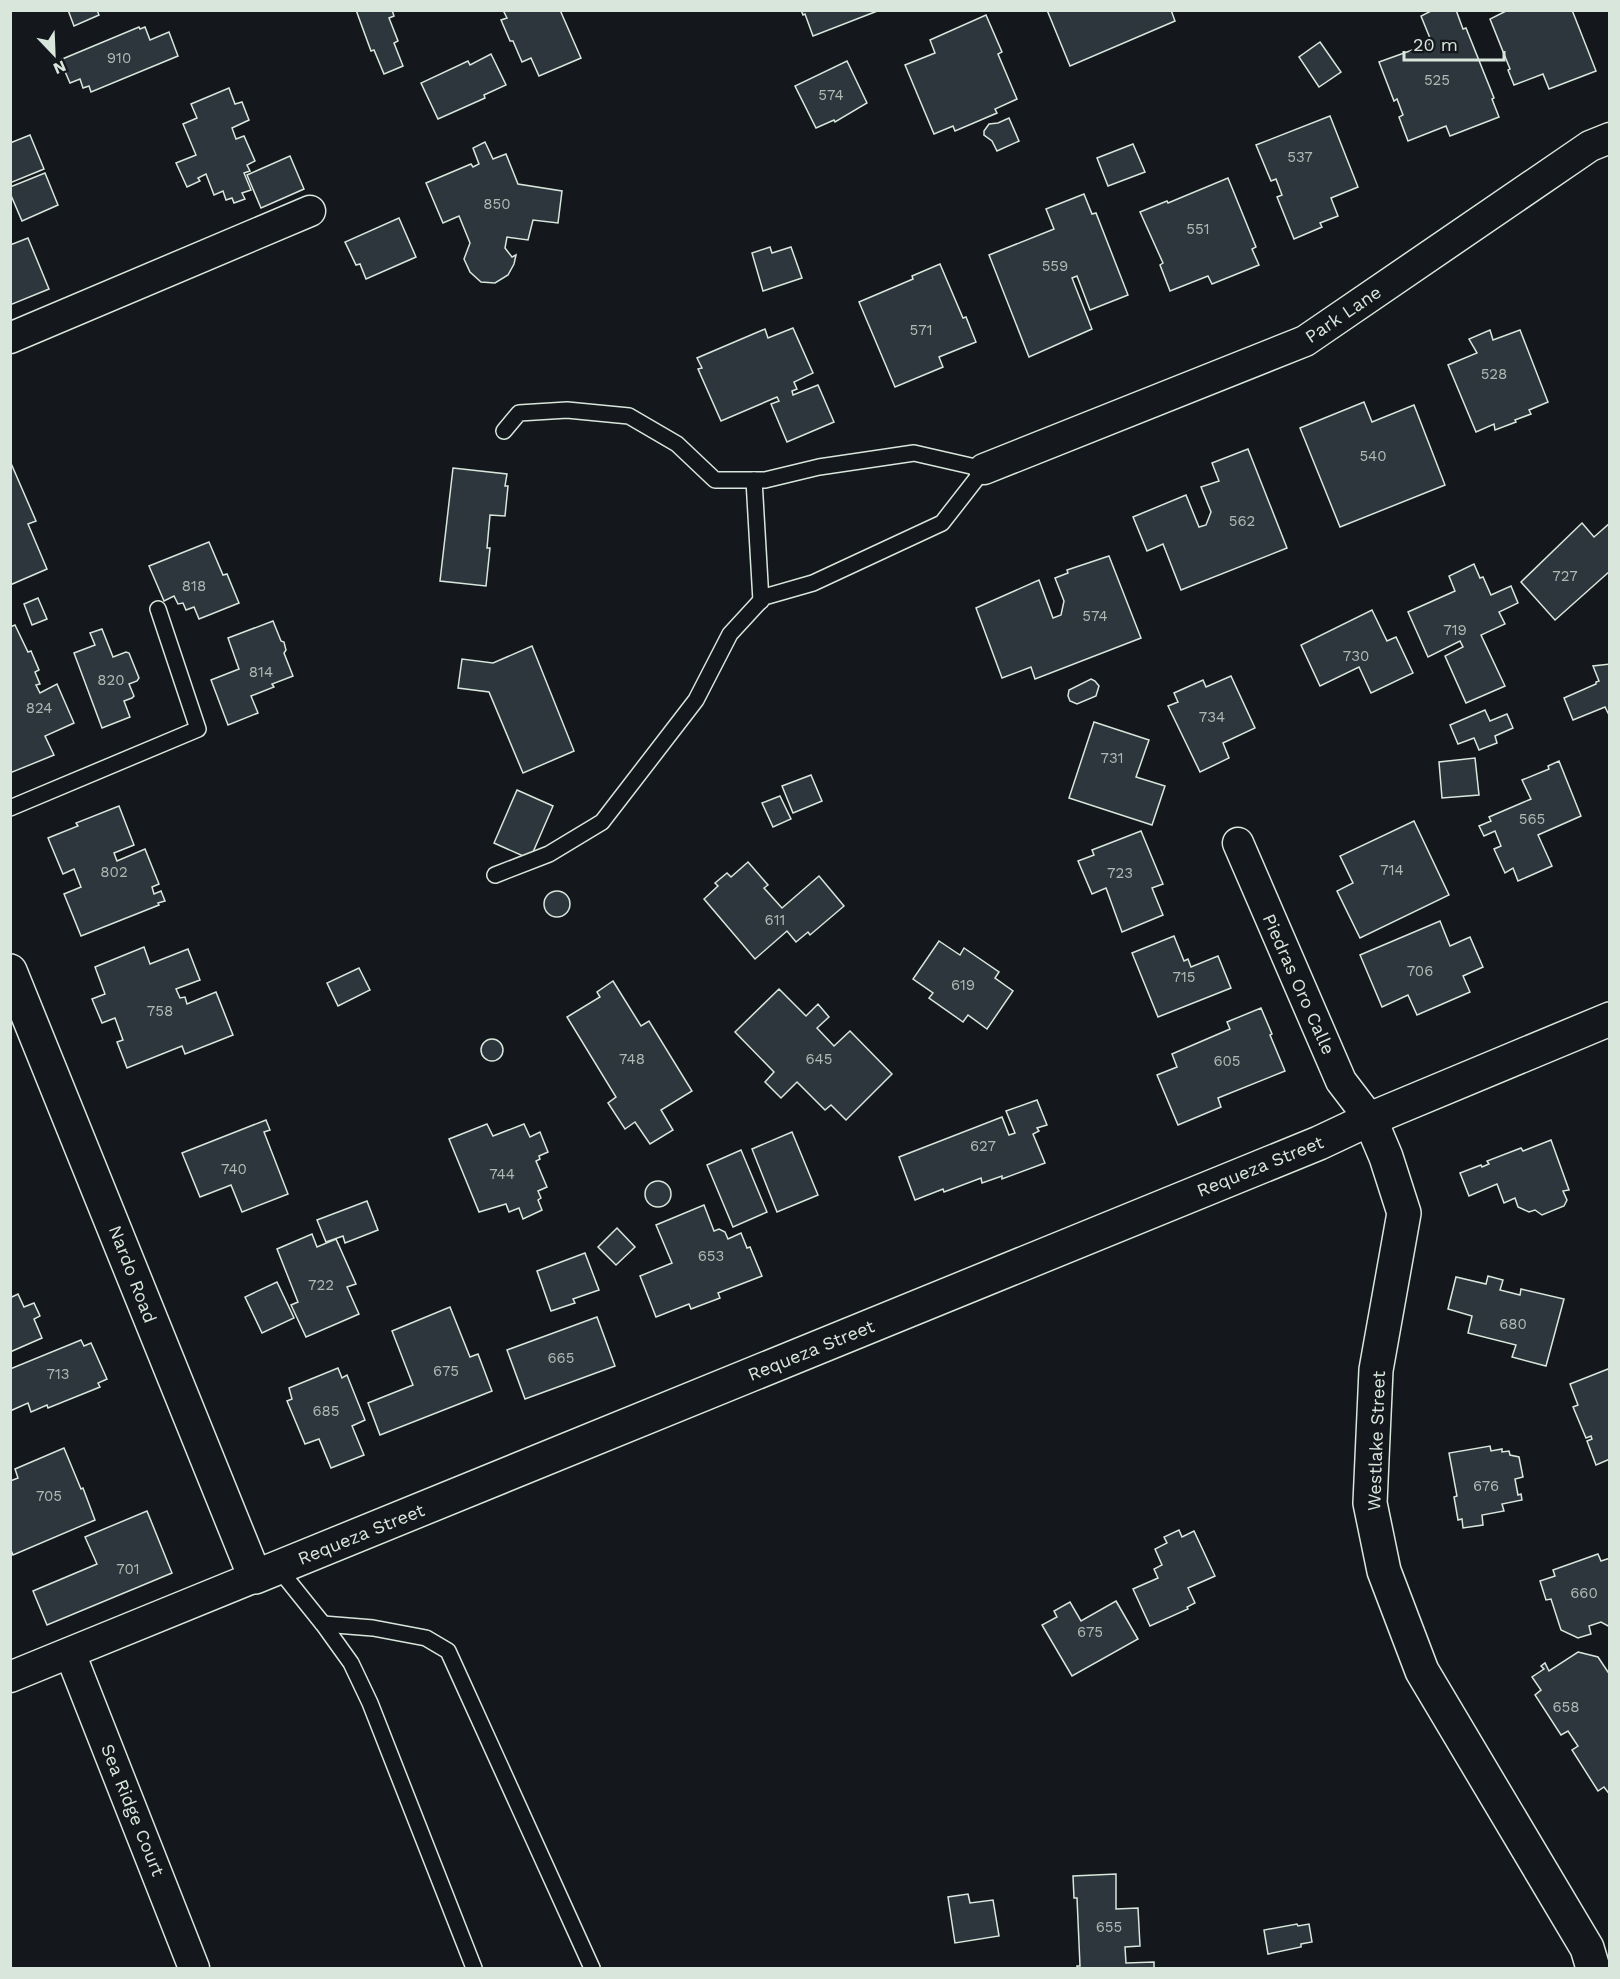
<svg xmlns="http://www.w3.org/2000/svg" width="1620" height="1979" font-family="'Work Sans',sans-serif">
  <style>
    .building { fill: #2c363c; stroke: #d8e6dc; stroke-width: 1.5 }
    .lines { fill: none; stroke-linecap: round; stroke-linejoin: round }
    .service-casing { stroke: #d8e6dc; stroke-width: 18 }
    .minor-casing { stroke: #d8e6dc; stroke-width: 33 }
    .tertiary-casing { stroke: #d8e6dc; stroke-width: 36 }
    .service { stroke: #14181c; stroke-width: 15 }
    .minor { stroke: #14181c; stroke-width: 30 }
    .tertiary { stroke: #14181c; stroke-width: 33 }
    .labels { text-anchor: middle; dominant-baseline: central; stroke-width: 4.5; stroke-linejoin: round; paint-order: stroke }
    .number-label { font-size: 15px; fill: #adbab4 }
    .street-label { font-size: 18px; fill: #d8e6dc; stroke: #14181c }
  </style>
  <rect width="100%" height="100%" fill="#14181c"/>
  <g class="building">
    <path d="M68,10H97L99,15L74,26Z"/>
    <path d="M356,10H392L394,16L389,18L398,41L394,43L403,66L384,74L374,50L371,51Z"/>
    <path d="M503,10H560L581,58L539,76L531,58L522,62L513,41H510L501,20L507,18Z"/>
    <path d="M801,10H880L813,36L805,14L803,15Z"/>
    <path d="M1047,10H1171L1175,21L1070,66Z"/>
    <path d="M1433,10H1456L1463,29L1466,28L1494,98L1492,99L1499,117L1450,136L1446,126L1408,141L1399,117L1403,115L1397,99L1394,101L1379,62L1432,43L1421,16Z"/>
    <path d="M1508,10H1572L1596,71L1549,89L1543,74L1514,85L1508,70L1510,69L1490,19Z"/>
    <path d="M986,15L1002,52L998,54L1017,99L995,109L997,113L955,131L953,126L934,134L905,65L935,53L930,40Z"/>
    <path d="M139,27L140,29L145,27L150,40L169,32L178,56L91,92L89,86L83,88L80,79L70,83L60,60Z"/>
    <path d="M1320,42L1341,72L1319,87L1299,57Z"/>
    <path d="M491,54L506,85L484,95L485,98L438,119L421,83L468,61L470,65Z"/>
    <path d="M847,61L867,103L835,122L834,120L816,128L795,86Z"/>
    <path d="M229,88L235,104L242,102L249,120L232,128L236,139L244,136L255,161L247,165L250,171L244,173L251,190L242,193L245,199L234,203L232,198L226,200L223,191L214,195L206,174L198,178L200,181L187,187L176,163L196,155L183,124L197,118L191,104Z"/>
    <path d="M1330,116L1358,187L1331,198L1338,216L1320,223L1322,227L1294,239L1277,197L1282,195L1276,179L1271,181L1256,145Z"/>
    <path d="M1009,118L1019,141L997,151L992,141L984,135V131L989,124L998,123Z"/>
    <path d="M30,135L44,169L10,183V143Z"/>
    <path d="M485,142L493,159L506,154L518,184L562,191L558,223L533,220L528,240L507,237L505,248L512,257L516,255L514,264L508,275L495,283L481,282L470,272L464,259L470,243L459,216L443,223L426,183L471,164L473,167L479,164L473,148Z"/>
    <path d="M1133,144L1145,172L1108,186L1097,158Z"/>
    <path d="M290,156L304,189L261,208L247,175Z"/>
    <path d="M45,173L58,205L22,221L10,193V187Z"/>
    <path d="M1228,178L1256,247L1252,249L1259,265L1212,284L1208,276L1170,291L1160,265L1163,263L1140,212L1167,201L1168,203Z"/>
    <path d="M1084,194L1092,214L1096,213L1128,295L1090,310L1077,276L1072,278L1092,329L1029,357L989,255L1054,229L1046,209Z"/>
    <path d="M399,218L416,257L366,279L360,264L356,265L345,242Z"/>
    <path d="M28,238L49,289L10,305V245Z"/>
    <path d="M770,247L772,253L791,247L802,278L763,291L752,253Z"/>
    <path d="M940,264L963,318L966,317L976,342L939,357L943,367L895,387L859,302L913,279L912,276Z"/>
    <path d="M793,328L813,373L794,382L797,389L792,391L793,395L818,385L834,422L787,442L771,404L779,401L777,397L721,421L698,369L702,368L697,358L765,329L768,338Z"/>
    <path d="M1490,330L1493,340L1520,330L1548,402L1529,410L1531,414L1515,420L1516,422L1495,430L1494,424L1476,432L1448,365L1477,353L1469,339Z"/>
    <path d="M1364,402L1372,422L1414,405L1445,485L1340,527L1300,428Z"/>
    <path d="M1248,449L1287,548L1181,590L1163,544L1147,551L1133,517L1186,495L1199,527L1206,525L1211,512L1201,487L1219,481L1212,463Z"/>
    <path d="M10,461L36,521L28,524L47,569L10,585Z"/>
    <path d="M453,468L507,474L505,486H508L505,516L490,515L487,548H490L486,586L440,581Z"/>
    <path d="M1582,523L1594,537L1610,523V571L1555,620L1521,582Z"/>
    <path d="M209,542L223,575L227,574L239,603L199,619L194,607L186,610L183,603L178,604L174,596L164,601L149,566Z"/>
    <path d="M1109,556L1141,638L1035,679L1031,667L1002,678L976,608L1039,580L1053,618L1061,615L1064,601L1055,578L1068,573L1067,570Z"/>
    <path d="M1474,564L1480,578L1483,577L1491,595L1511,586L1518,603L1499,612L1505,624L1481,635L1505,686L1466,703L1445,656L1463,647L1460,641L1428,657L1408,612L1455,591L1449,576Z"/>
    <path d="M38,598L47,619L32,625L24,604Z"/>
    <path d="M1372,610L1387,641L1396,637L1413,673L1371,693L1359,667L1320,686L1301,645Z"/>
    <path d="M273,621L281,641L284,642L286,650L284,653L293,676L272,684L274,687L251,696L258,713L228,725L211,680L239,669L228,638Z"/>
    <path d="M15,625L28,652L31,651L39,670L35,672L40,684L36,685L40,693L57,684L74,723L45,736L54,755L10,773V627Z"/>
    <path d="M102,629L113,657L126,652L129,653L139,678L137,681L129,684L134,696L132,698L124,701L130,717L102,728L74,653L95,645L90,633Z"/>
    <path d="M532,646L574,751L523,773L489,692L458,688L462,659L493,663Z"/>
    <path d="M1610,664V717L1605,707L1573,720L1564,698L1596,684V682L1599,681L1593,666Z"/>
    <path d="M1231,676L1255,728L1223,743L1229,758L1200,772L1168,706L1178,702L1174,693L1203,680L1206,687Z"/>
    <path d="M1091,679L1095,681L1099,686L1096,696L1077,704L1070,701L1068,696L1069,690Z"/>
    <path d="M1485,710L1490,721L1507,714L1513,728L1495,736L1497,743L1479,750L1474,738L1458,744L1450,725Z"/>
    <path d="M1094,722L1149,740L1136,777L1165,786L1152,825L1069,798Z"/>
    <path d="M1475,758L1479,795L1442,798L1439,762Z"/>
    <path d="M1559,761L1581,816L1538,835L1552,866L1518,881L1513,868L1505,873L1494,849L1501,846L1495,831L1484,836L1479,826L1491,821L1489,817L1531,799L1522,780L1549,769L1548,766Z"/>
    <path d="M811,775L822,801L793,813L782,786Z"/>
    <path d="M517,790L553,806L530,859L494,843Z"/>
    <path d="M780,796L791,819L773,827L762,803Z"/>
    <path d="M119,806L134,845L114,853L117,861L145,849L159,884L152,887L154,894L161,891L165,901L158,903L159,905L81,936L64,894L81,887L74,869L63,874L48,838L78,826L76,823Z"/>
    <path d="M1414,821L1449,895L1360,938L1337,891L1353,883L1340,856Z"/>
    <path d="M1141,831L1163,884L1152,888L1163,915L1122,932L1106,888L1092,894L1078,861L1094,855L1092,850Z"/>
    <path d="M748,862L768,885L764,888L782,908L819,876L844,906L810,935L808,932L796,942L787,931L755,959L704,899L718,886L715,883L727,873L731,877Z"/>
    <circle cx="557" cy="904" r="13"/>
    <path d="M1440,921L1450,946L1470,937L1483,967L1463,976L1470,992L1417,1015L1408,995L1382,1007L1360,955Z"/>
    <path d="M1174,936L1184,961L1188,959L1191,967L1218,956L1231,988L1158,1017L1132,953Z"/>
    <path d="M939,941L960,955L964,948L999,972L995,978L1013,991L987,1029L968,1015L963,1022L929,998L933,993L913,979Z"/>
    <path d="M144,947L150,964L188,949L200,980L176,989L180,998L185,997L187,1004L216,992L233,1035L185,1054L182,1046L127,1068L117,1042L123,1040L115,1018L102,1023L92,999L105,994L95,967Z"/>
    <path d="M359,968L370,990L338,1006L327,983Z"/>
    <path d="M613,981L641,1026L649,1021L692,1091L661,1110L673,1130L650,1144L635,1122L625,1129L608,1103L616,1097L567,1017L600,997L597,992Z"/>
    <path d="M779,989L806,1016L818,1004L829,1017L817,1028L834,1046L850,1031L892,1074L846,1120L831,1105L825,1110L797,1082L781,1098L765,1082L774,1072L735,1032Z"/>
    <path d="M1261,1008L1272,1034L1270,1035L1285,1071L1218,1098L1221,1107L1178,1125L1157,1075L1177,1067L1172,1054L1230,1029L1227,1022Z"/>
    <circle cx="492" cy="1050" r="11"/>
    <path d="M1037,1100L1047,1125L1037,1128L1039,1131L1033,1134L1045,1163L1002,1179V1176L982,1183L981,1178L944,1192L943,1189L915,1200L899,1157L1002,1117L1009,1135L1015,1133L1006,1111Z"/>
    <path d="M266,1120L270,1130L264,1132L288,1194L242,1212L231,1185L200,1197L182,1153Z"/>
    <path d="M487,1124L493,1136L524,1124L530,1137L540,1132L548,1152L539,1156L540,1159L536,1161L547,1187L538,1191L541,1198L538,1200L542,1210L523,1219L519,1208L509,1212L506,1204L479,1212L449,1139Z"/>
    <path d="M792,1132L818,1195L777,1212L752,1149Z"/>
    <path d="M1551,1140L1569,1190L1563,1191L1567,1200L1564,1206L1542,1215L1535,1210L1529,1212L1518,1207L1515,1198L1504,1203L1497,1184L1469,1196L1460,1173L1481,1165L1482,1167L1489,1164L1487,1161L1521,1148L1523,1151Z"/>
    <path d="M741,1150L767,1212L733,1227L707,1165Z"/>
    <circle cx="658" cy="1194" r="13"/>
    <path d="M367,1201L378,1230L345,1243L343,1236L326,1242L317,1220Z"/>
    <path d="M704,1205L714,1231L719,1229L725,1232L728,1239L741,1233L747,1248L750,1247L762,1276L718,1293L720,1298L691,1309L689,1304L656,1317L640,1276L672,1263L656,1225Z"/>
    <path d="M617,1228L635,1247L616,1265L598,1247Z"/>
    <path d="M312,1234L317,1247L336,1239L356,1284L347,1287L359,1314L306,1337L291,1305L298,1302L277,1249Z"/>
    <path d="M585,1253L599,1290L573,1299L575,1303L551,1311L537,1271Z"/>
    <path d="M1488,1276L1503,1280L1500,1290L1520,1295L1521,1289L1564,1299L1546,1366L1512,1357L1516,1345L1468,1333L1472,1316L1448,1309L1456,1277L1486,1284Z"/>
    <path d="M277,1282L294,1318L262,1333L245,1297Z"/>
    <path d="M10,1293L12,1297L18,1294L24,1307L34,1303L40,1316L34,1319L42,1338L10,1352Z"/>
    <path d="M450,1307L470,1357L478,1354L492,1391L380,1435L368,1403L413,1385L392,1331Z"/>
    <path d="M597,1317L615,1366L525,1399L507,1350Z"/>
    <path d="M81,1340L84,1346L91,1343L107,1379L98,1383L100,1387L48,1408L47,1405L31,1412L28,1403L10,1411V1369Z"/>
    <path d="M338,1368L342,1378L347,1375L365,1420L352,1426L364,1455L331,1468L319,1439L305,1444L287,1401L292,1399L289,1388Z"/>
    <path d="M1608,1369L1610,1373V1459L1596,1465L1587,1441L1592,1439L1591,1436L1586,1438L1573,1407L1578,1405L1570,1384Z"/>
    <path d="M1490,1446L1491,1451L1502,1449V1452L1509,1451L1510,1455L1519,1457L1523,1477L1515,1479L1518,1495L1521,1494L1522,1500L1502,1504L1504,1511L1482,1515L1483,1525L1463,1528L1462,1519L1458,1520L1454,1497L1457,1496L1449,1453Z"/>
    <path d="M64,1448L81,1489L83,1488L95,1520L13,1555L10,1548V1481L18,1478L15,1469Z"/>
    <path d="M147,1511L172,1573L47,1625L33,1591L97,1564L85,1537Z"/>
    <path d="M1179,1530L1182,1537L1194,1531L1215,1576L1188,1588L1195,1603L1187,1607L1188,1609L1150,1626L1133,1589L1158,1578L1154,1569L1162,1565L1155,1549L1167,1543L1164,1537Z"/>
    <path d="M1598,1554L1601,1561L1610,1558V1627L1601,1622L1589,1626L1591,1634L1578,1638L1561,1630L1551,1599L1546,1600L1540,1581L1555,1576L1553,1570Z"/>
    <path d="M1116,1601L1138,1639L1072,1676L1042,1625L1057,1617L1054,1611L1070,1602L1081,1621Z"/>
    <path d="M1578,1652L1598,1657L1610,1675V1795L1604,1787L1598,1791L1572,1750L1578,1746L1568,1731L1561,1735L1535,1695L1541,1690L1532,1677L1544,1669L1541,1666L1545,1663L1549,1671Z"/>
    <path d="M1116,1874V1909L1138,1908L1140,1946L1125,1947L1126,1963L1154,1962V1968H1077V1966H1080L1077,1898H1074L1073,1876Z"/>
    <path d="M968,1894L970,1903L993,1900L999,1936L955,1943L948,1897Z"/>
    <path d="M1297,1924L1298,1926L1309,1924L1312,1942L1301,1944V1947L1268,1954L1264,1930Z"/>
  </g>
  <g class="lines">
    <g class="service-casing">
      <g id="service">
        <path d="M754,480L761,601"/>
        <path d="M10,808L198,729L158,609"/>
        <path d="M495,875L549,854L602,822L696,700L730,634L764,597L813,583L942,523L984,469L914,453L819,467L765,480H715L677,444L629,416L567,410L519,413L504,431"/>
        <path d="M278,1568L323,1624L351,1663L370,1703L474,1968"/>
        <path d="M323,1624L373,1628L426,1638L448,1651L592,1968"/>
      </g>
    </g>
    <g class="minor-casing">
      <g id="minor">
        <path d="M10,338L310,211"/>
        <path d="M984,469L1305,341L1590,146L1610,138"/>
        <path d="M1238,843L1341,1081L1370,1119"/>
        <path d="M70,1653L194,1968"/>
        <path d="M10,1677L255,1577"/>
      </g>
    </g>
    <g class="tertiary-casing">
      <g id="tertiary">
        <path d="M10,971L255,1577L1319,1143L1370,1119L1610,1019"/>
        <path d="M1370,1119L1386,1157L1404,1213L1376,1370L1370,1503L1384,1571L1422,1671L1587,1948L1593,1968"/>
      </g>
    </g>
    <use href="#service" class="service"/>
    <use href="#minor" class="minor"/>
    <use href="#tertiary" class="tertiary"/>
  </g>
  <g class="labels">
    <g class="number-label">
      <text x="119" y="58">910</text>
      <text x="1437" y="80">525</text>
      <text x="831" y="95">574</text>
      <text x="1300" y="157">537</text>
      <text x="497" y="204">850</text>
      <text x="1198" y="229">551</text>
      <text x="1055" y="266">559</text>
      <text x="921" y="330">571</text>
      <text x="1494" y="374">528</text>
      <text x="1373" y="456">540</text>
      <text x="1242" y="521">562</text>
      <text x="1565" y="576">727</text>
      <text x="194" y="586">818</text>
      <text x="1095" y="616">574</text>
      <text x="1455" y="630">719</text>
      <text x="1356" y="656">730</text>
      <text x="261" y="672">814</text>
      <text x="111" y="680">820</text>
      <text x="39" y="708">824</text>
      <text x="1212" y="717">734</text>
      <text x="1112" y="758">731</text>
      <text x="1532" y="819">565</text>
      <text x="1392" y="870">714</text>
      <text x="114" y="872">802</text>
      <text x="1120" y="873">723</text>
      <text x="775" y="920">611</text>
      <text x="1420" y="971">706</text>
      <text x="1184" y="977">715</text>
      <text x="963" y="985">619</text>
      <text x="160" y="1011">758</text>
      <text x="632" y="1059">748</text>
      <text x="819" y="1059">645</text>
      <text x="1227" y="1061">605</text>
      <text x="983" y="1146">627</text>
      <text x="234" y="1169">740</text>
      <text x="502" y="1174">744</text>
      <text x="711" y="1256">653</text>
      <text x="321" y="1285">722</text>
      <text x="1513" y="1324">680</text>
      <text x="561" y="1358">665</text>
      <text x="446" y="1371">675</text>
      <text x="58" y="1374">713</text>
      <text x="326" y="1411">685</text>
      <text x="1486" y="1486">676</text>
      <text x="49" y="1496">705</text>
      <text x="128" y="1569">701</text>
      <text x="1584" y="1593">660</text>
      <text x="1090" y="1632">675</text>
      <text x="1566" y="1707">658</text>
      <text x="1109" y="1927">655</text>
    </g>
    <g class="street-label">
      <text transform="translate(1343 314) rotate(-34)">Park Lane</text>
      <text transform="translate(1299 984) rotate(66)">Piedras Oro Calle</text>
      <text transform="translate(1260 1166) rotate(-22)">Requeza Street</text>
      <text transform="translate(133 1274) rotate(69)">Nardo Road</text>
      <text transform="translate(811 1350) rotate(-22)">Requeza Street</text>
      <text transform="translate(1376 1441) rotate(-88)">Westlake Street</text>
      <text transform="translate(361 1534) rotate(-22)">Requeza Street</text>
      <text transform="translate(133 1810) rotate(68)">Sea Ridge Court</text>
    </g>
  </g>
  <rect width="1620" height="1979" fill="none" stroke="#d8e6dc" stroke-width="24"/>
  <g transform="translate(54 54) rotate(157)" stroke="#14181c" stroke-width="4.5" paint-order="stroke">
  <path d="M0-4.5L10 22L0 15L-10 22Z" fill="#d8e6dc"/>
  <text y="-9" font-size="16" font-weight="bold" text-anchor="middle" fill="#d8e6dc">N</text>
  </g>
  <path d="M1404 51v9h100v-9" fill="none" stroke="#d8e6dc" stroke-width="3"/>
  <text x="1413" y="51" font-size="18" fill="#d8e6dc" stroke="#14181c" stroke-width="4.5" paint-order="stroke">20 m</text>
</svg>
